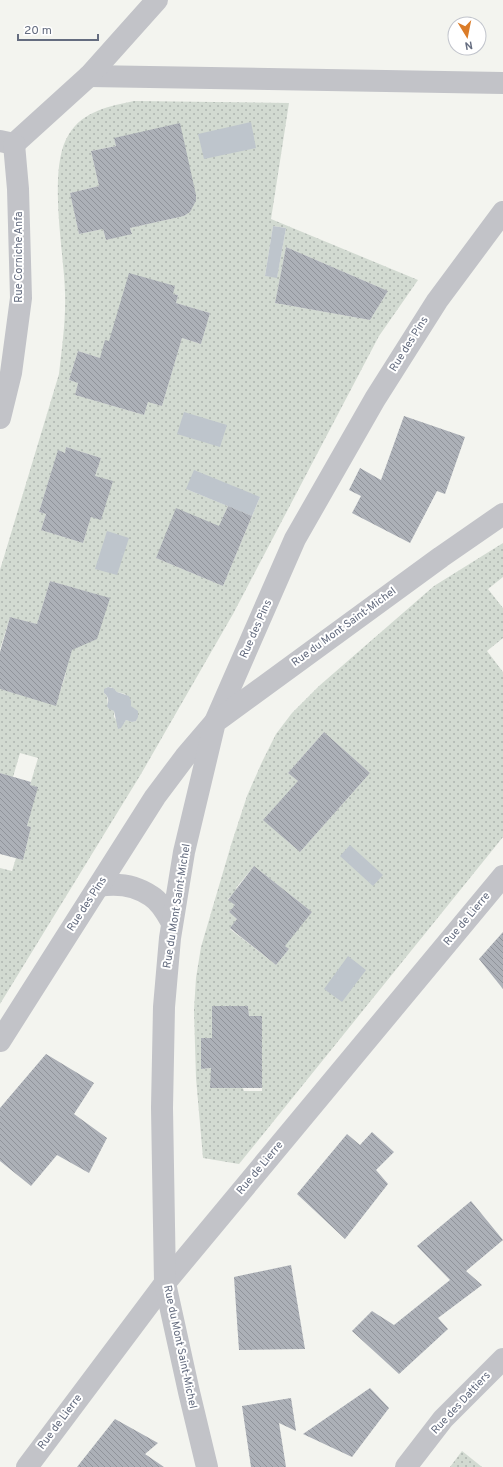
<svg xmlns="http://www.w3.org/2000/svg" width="503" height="1467" font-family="Overpass,sans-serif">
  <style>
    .green { fill: url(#green-dots); fill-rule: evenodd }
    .water { fill: #bec5cc }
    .building { fill: url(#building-back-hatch) }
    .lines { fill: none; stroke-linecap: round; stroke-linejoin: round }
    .minor { stroke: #c2c3c8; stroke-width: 22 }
    .labels { text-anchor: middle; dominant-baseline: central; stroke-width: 4; stroke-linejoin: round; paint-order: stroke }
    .street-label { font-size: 11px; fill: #646c7f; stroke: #fff }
  </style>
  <defs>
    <pattern id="green-dots" width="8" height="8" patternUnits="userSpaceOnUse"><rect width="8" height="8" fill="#d2dad1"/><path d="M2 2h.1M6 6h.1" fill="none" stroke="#aeb5af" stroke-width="1.8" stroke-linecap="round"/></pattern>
    <pattern id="building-back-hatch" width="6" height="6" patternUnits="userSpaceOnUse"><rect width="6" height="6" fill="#acb0b7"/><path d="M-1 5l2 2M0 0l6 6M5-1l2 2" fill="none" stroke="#90939a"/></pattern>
  </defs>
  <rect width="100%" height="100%" fill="#f3f4ef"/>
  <g class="green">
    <path d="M134,101L289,103L271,219L418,280L379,336L233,614L141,774L0,1004V868L12,871L16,858L23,860L31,827L27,826L37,787L30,785L38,758L20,753L13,777L0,773V689L56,705L66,673L42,665L105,597L50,581L37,624L10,617L0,649V570L59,374C62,347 66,320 65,292C64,252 47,167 69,134C83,111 110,106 134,101ZM114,138L196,201L190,212L184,216L130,228L132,233L106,240L103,229L79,234L70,193L99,186L91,151L116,146ZM273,226L286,228L277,277L265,276ZM286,247L388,291L370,320L275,303ZM173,294L178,295L176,303L210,313L201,344L182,338L162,406L148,402L144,415L75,395L78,383L69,380L78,351L100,358L121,326ZM66,447L101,458L95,476L91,517L83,543L41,530L46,514L39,512L58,451L65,453ZM186,489L260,497L223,586L156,558L177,509L206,556L228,506ZM108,687H111L117,692L125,694L131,702V706L138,715L136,721L132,722L126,720L124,723L117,721L114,717V711L108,708L107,696L104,693L106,688Z"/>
    <path d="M503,543V577L488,589L503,608V638L487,651L503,672V837L239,1164L203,1158L196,1078L194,1010L196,978L201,947L231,845L247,796L262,762L276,734L292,713L319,686L434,586ZM324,732L370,773L300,852L285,839L298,781L288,773ZM254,866L312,912L282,944L289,949L276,965L230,929L237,919L229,912L235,905L228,899L233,894L240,891L236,888ZM212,1006H248L249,1016H262V1091H244L243,1088H211V1068L201,1069V1038H212Z"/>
    <path d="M462,1451L482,1467H450Z"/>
  </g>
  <g class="water">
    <path d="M251,122L256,148L204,159L198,134Z"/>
    <path d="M273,226L286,228L277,278L265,276Z"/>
    <path d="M184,412L227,425L220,447L177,434Z"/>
    <path d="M194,470L260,497L252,516L186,489Z"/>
    <path d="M107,531L129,538L117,575L95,569Z"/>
    <path d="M108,687L113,688L117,692L129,696L131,701V706L138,711V717L136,721L132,722L126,720L121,728L118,729L114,711L109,709L107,706C109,701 109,697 104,693V689Z"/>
    <path d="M350,845L383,875L373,886L340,856Z"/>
    <path d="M348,956L366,970L342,1002L324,989Z"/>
  </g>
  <g class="building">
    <path d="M180,123L196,195V201L190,212L184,216L130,228L132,234L106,240L103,229L79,234L70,193L99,186L91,151L116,146L114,138Z"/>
    <path d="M286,247L388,291L370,320L275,303Z"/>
    <path d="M129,273L175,286L173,294L178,295L176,303L210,313L201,344L182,338L162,406L148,402L144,415L75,395L78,383L69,380L78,351L100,358L105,340L109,341Z"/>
    <path d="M404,416L465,437L445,494L437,491L410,543L352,513L361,496L349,490L360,468L381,480Z"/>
    <path d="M66,447L101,458L95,476L113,481L101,520L91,517L83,543L41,530L46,514L39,512L58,450L65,453Z"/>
    <path d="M228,506L252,516L223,586L156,558L176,508L219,526Z"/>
    <path d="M50,581L110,598L97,639L72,650L56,706L0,689V652L10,617L37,624Z"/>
    <path d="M324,732L370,773L300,852L263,820L298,781L288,773Z"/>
    <path d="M0,773L31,782L30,785L38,787L27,826L31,827L23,860L0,854Z"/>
    <path d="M254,866L312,912L285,946L289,949L276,965L230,928L237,919L229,912L235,905L228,900Z"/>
    <path d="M503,932V989L479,959Z"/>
    <path d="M212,1006H248L249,1016H262V1088H210L211,1068L201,1069V1038H212Z"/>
    <path d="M46,1054L94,1083L74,1114L107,1138L89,1173L57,1155L31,1186L0,1161V1108Z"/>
    <path d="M372,1132L394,1152L376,1170L388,1184L345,1239L297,1194L347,1134L360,1145Z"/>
    <path d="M471,1201L503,1240L466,1271L482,1285L438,1318L448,1329L399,1374L352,1331L372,1311L394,1325L450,1280L417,1246Z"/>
    <path d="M291,1265L305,1349L239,1350L234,1277Z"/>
    <path d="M370,1388L389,1408L352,1457L303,1434Z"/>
    <path d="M291,1398L296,1431L279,1423L286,1467H251L242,1406Z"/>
    <path d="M115,1419L158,1443L145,1454L164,1467H77Z"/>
  </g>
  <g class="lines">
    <g class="minor">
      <path d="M89,76L503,83"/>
      <path d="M0,141L14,144L89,76L157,0"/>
      <path d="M0,418L11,373L21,298L18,189L14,144"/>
      <path d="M99,886C117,883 135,885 151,896C161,902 167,914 172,923"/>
      <path d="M0,1041L155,797L185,757L215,722L295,539L375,399L437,301L503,212"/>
      <path d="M27,1467L165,1283L503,876"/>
      <path d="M207,1467L189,1392L165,1283L162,1108L164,1007L170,938L184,852L215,722L441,557L503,514"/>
      <path d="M406,1467L443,1419L503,1359"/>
    </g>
  </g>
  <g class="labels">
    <g class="street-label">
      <text transform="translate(19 257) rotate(-90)">Rue Corniche Anfa</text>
      <text transform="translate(409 344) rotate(-58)">Rue des Pins</text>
      <text transform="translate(344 627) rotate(-36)">Rue du Mont Saint-Michel</text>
      <text transform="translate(256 629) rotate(-66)">Rue des Pins</text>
      <text transform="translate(87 904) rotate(-57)">Rue des Pins</text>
      <text transform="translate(177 906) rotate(-81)">Rue du Mont Saint-Michel</text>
      <text transform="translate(467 919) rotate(-50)">Rue de Lierre</text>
      <text transform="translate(260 1168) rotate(-50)">Rue de Lierre</text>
      <text transform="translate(180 1347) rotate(78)">Rue du Mont Saint-Michel</text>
      <text transform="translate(461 1403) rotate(-47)">Rue des Dattiers</text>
      <text transform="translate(60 1422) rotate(-53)">Rue de Lierre</text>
    </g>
  </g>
  <g transform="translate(467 36) rotate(170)"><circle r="19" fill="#ffffff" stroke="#c1c4cc"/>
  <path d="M0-3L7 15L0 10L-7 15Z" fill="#db7c28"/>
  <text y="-6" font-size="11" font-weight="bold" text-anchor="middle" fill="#646c7f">N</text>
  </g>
  <path d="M18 34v6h80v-6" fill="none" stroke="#646c7f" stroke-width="2"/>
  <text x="24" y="34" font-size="12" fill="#646c7f" stroke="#ffffff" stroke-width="3" paint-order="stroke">20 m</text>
</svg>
